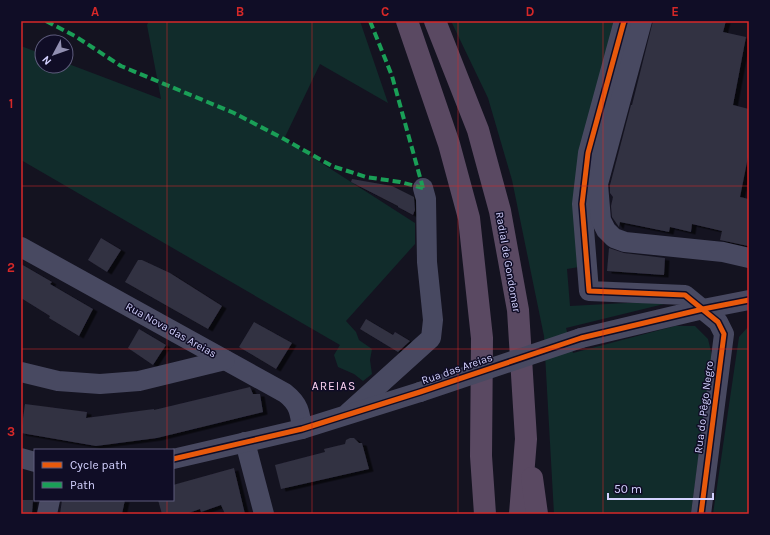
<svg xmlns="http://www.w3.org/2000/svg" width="770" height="535" font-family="Karla,sans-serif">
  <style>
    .green { fill: #112c2b }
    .building { fill: #323142; filter: url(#shadow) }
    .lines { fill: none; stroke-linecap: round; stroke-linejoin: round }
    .minor { stroke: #484961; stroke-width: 20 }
    .highway { stroke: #5a4962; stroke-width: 22 }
    .minor-bridge { stroke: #484961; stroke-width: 20 }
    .quiet { stroke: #1a9f57; stroke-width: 4; stroke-dasharray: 8 4; stroke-linecap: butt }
    .cycleway-casing { stroke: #100d26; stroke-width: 8 }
    .cycleway { stroke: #e8590c; stroke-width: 5 }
    .grid { fill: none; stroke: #d62828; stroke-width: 1; stroke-opacity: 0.55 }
    .labels { text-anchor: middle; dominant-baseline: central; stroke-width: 3; stroke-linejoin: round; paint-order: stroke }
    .street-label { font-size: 11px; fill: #d4d2ff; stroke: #100d26 }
    .neighbourhood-label { font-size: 12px; letter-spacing: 1px; fill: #ffd4f3; stroke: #100d26 }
    .neatline { fill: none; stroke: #d62828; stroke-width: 1.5 }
    .grid-label { font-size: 13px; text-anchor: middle; font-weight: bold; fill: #d62828 }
  </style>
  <defs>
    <filter id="shadow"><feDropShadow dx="4.5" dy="2.5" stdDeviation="0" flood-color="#0009"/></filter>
  </defs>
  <rect width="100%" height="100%" fill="#141320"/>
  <g class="green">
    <path d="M149,21H360L388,103L320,64L284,139L415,223V244L346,321L356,332L359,340L372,349L370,360L372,374L363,381L354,374L338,367L334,355L340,345L21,160V46L42,54V66H66V63L161,99L147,25Z"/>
    <path d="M451,21H616L579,267L567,269L570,306L664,301V304L566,328L573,353L675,326H695L708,339L712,356L691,514H554L544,336L512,180L488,98Z"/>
    <path d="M748,327L749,514H713L739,337Z"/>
  </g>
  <g class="building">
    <path d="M653,21H726L723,32L746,37L733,105L749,109V152L740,197L749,199L748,246L720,240L722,231L692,224L691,232L670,227L669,232L620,222L619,227L612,217L611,206L613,197L610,193V185L631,105H632Z"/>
    <path d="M352,179L392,186L414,197L415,210L413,215L398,207V206L351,182Z"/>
    <path d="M101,238L121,250L107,272L88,260Z"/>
    <path d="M609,248L624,253L665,258L664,275L607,271Z"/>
    <path d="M138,260H142L170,273L222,306L208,329L125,282Z"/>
    <path d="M21,264L52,282L50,284L93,309L79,336L49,318L50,316L21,298Z"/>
    <path d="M366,319L393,335L395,332L410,341L398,352L360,329Z"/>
    <path d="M254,322L292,343L276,369L239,347Z"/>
    <path d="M139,329L166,345L153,365L128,348Z"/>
    <path d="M250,387L253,394H260L263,412L157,438L96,446L21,433L25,404L87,412L86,418L154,409V410Z"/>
    <path d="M350,438H354L359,443H362L369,469L281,489L275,465L325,452L324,449L345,444L346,440Z"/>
    <path d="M234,468L245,514H225L221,505L201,512L200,509L186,514H162L158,500H173V485Z"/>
    <path d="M21,500H33L32,514H21Z"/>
    <path d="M62,500H125L122,514H60Z"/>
  </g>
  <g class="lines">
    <g class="minor">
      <path d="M624,21L588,153L582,204L589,291L685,295L718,322L724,334L701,514"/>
      <path d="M642,21L598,184L601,220L606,230L614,238L625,242L723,252L749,258"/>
      <path d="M21,247L285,393C299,404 300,412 302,429"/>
      <path d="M581,338L703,309L749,300"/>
      <path d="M21,372L58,381L100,384L139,381L225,360"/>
      <path d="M348,413L431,338L433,320L427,262L426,199L423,188"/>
      <path d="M245,442L264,514"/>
      <path d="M21,458L35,462"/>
      <path d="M173,459L302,429L420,392"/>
      <path d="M47,514L50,500"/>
    </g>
    <g class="highway">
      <path d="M407,21L449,144L469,218L482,338L481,456L485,514"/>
      <path d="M435,21L478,130L500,211L518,310L526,439L520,514"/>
      <path d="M532,478L537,514"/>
    </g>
    <path class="minor-bridge" d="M420,392L581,338"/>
    <g class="quiet">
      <path d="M46,21L75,36L121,66L234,113L284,139L332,166L366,177L400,182L423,188"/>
      <path d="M370,21L392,76L423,188"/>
    </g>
    <g class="cycleway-casing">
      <g id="cycleway">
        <path d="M624,21L588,153L582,204L589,291L685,295L718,322L724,334L701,514"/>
        <path d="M173,459L302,429L420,392L581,338L703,309L749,300"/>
      </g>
    </g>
    <use href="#cycleway" class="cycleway"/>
  </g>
  <path class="grid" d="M167,21V450M312,21V514M458,21V514M603,21V514M21,186H749M21,349H749M167,500V514"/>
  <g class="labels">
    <g class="street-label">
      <text transform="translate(508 262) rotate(80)">Radial de Gondomar</text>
      <text transform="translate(171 330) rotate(29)">Rua Nova das Areias</text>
      <text transform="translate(457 369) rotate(-19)">Rua das Areias</text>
      <text transform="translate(704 407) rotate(-83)">Rua do Pêgo Negro</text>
    </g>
    <g class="neighbourhood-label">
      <text x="334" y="386">AREIAS</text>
    </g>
  </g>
  <rect width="770" height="535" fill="none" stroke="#100d26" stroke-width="44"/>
  <rect x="34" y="449" width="140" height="52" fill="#100d26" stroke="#5e5c7d"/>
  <rect x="42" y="462" width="20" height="6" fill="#e8590c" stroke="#5e5c7d"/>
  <text x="70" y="469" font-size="12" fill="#d4d2ff">Cycle path</text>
  <rect x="42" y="482" width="20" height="6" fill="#1a9f57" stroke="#5e5c7d"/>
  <text x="70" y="489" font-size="12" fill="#d4d2ff">Path</text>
  <g transform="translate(54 54) rotate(229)"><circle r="19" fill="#100d26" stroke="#5e5c7d"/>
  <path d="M0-3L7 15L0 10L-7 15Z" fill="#918fb1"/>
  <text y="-6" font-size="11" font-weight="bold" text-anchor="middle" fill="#d4d2ff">N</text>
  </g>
  <path d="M608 493v6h105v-6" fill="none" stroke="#d4d2ff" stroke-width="2"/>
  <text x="614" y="493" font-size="12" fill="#d4d2ff" stroke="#100d26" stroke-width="3" paint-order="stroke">50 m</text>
  <rect x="22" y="22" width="726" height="491" class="neatline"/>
  <g class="grid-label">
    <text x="95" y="16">A</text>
    <text x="240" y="16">B</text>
    <text x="385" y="16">C</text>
    <text x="530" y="16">D</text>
    <text x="675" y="16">E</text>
    <text x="11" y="108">1</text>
    <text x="11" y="272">2</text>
    <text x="11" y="436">3</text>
  </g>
</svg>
